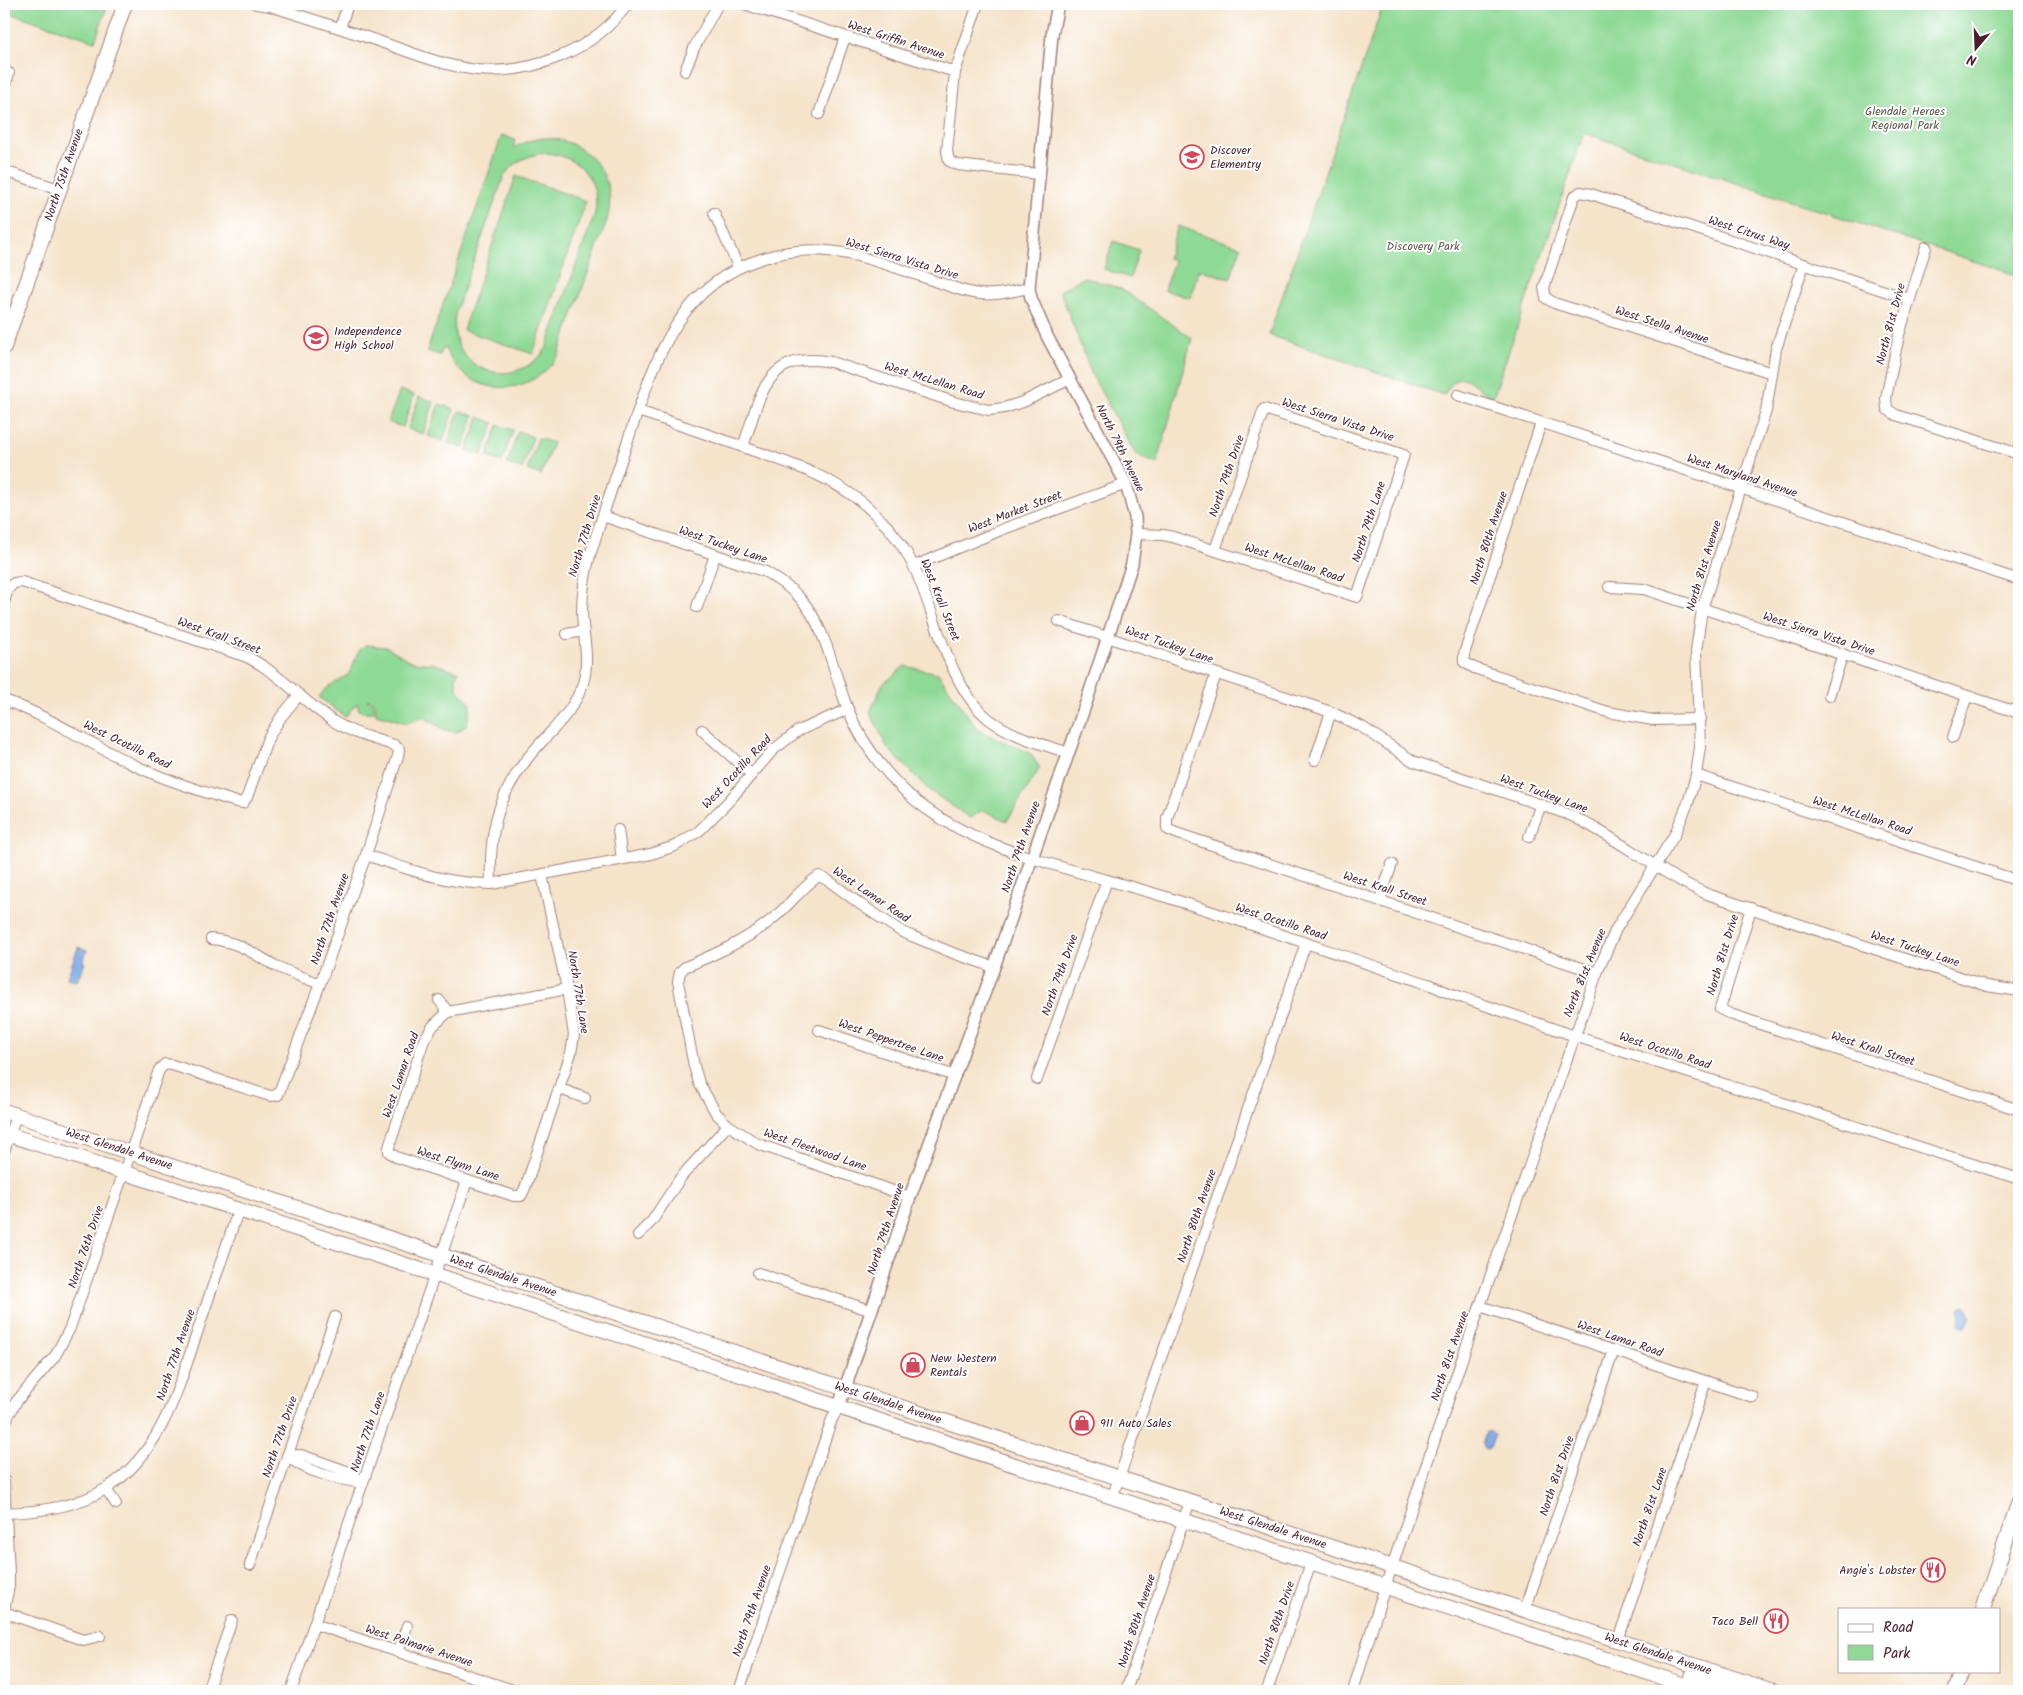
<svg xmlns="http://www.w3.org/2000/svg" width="2023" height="1695" font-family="Kalam,sans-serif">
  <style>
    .green { fill: #8ed995; stroke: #6c7c60; fill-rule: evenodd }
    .water { fill: #7aaae4; stroke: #626488 }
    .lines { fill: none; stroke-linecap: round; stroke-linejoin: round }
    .minor-casing { stroke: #a0817a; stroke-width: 12 }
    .tertiary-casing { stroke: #a0817a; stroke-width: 14 }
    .secondary-casing { stroke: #a0817a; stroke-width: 16 }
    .minor { stroke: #fff; stroke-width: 10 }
    .tertiary { stroke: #fff; stroke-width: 11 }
    .secondary { stroke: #fff; stroke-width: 14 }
    .labels { text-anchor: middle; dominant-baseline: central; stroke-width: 4; stroke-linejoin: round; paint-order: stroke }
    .street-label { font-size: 12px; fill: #4a1f2b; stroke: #fff }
    .park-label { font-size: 12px; fill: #5e574b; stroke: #fff }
    .poi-label { font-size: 12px; fill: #4a1f2b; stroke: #fff; text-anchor: start }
  </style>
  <rect width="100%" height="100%" fill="#fff"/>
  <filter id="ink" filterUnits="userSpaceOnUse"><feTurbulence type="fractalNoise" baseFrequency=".02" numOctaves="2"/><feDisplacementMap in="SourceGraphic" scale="10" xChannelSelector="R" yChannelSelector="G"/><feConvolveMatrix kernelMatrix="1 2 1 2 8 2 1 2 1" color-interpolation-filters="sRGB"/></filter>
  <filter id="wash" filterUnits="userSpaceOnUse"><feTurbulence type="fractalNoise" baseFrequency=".0096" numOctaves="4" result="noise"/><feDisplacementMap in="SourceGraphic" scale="20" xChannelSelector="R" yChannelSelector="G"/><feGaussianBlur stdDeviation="1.12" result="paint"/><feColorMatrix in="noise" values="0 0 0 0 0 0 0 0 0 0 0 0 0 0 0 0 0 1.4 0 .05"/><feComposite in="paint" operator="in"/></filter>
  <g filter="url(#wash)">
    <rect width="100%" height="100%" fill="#f5e3ca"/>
    <g class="green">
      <path d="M4,4H108L95,41L4,11Z"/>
      <path d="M1380,4H2019V276L1584,133L1493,397C1473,391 1464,359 1444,395L1269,335L1383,5Z"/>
      <path d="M502,135L515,140L513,148C523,143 534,138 546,138C589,140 619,179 607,220L558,356C528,401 465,398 444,346L440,355L427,351ZM545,153C577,155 601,179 595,213L546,349C512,396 442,368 456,310L504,176C514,161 528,155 545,153Z"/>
      <path d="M516,176L586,201L533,354L463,330Z"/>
      <path d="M1178,226L1241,247L1230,279L1199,269L1190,298L1164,290L1174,261L1168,258Z"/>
      <path d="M1113,241L1139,250L1130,278L1104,269Z"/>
      <path d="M1084,277L1121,289L1192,338L1157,464L1136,455L1092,375L1060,291Z"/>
      <path d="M400,390L414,395L403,427L388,422Z"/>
      <path d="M419,397L434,402L423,434L408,429Z"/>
      <path d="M439,404L454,409L443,441L428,436Z"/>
      <path d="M459,411L474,416L463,448L448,443Z"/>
      <path d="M479,417L494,423L482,455L467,450Z"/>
      <path d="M498,425L513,430L502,462L487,457Z"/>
      <path d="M518,431L533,437L522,469L507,464Z"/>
      <path d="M538,438L553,443L541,475L527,470Z"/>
      <path d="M365,645L387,647L412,662L435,664L459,672L456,675L457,689L471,704L467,724L458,732L445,730L424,717L407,723L376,714L375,704L370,699L367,700L373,704L374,712H365L359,710L357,703L345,717L319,697L327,688L349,674L359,651Z"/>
      <path d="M905,666L938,673L978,730L1030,753L1040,768L1007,821L983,810L970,818L929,790L888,749L870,712L882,685Z"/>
    </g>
    <g class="water">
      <path d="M78,947L87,950L83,962L85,963L77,981L67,978Z"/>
      <path d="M1966,1305L1971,1317L1966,1327L1959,1324L1961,1317L1959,1309Z"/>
      <path d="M1491,1431L1495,1435L1490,1448L1485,1449L1482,1445L1486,1432Z"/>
    </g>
  </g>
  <g filter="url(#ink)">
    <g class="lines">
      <g class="minor-casing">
        <g id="minor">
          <path d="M256,4L270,6C305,17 340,28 375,40C408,51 442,66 477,70C533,75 594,50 628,4"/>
          <path d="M744,4L955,72"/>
          <path d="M978,4L955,72L947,151L949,161L958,165L1038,174"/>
          <path d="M340,28L348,4"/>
          <path d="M685,71L694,48L718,4"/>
          <path d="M4,90L9,73"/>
          <path d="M819,114L845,37"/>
          <path d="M4,171L59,189"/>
          <path d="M714,213L738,266"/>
          <path d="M1926,247L1899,335L1886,398L1887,409L1896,415L2019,454"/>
          <path d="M1772,373L1554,303L1546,298L1544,288L1574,197L1580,192L1591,194L1909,299"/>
          <path d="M1458,395L2019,580"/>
          <path d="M638,411C674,423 710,435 746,448C792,464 841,479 876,515C891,529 905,548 914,567C935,612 949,688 989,719C1011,736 1042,744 1069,753"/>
          <path d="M1541,423L1464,654V662L1474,668L1608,712L1653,720L1700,719"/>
          <path d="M743,447C760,398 765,349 831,362L954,402L989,410L1004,408L1023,402L1070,379"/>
          <path d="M603,516L766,572C778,580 790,587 799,597C826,626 833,671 847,707C860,740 883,771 909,795C972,852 1086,872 1166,897C1255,925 1343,956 1431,985L1449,993L1587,1040L2019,1179"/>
          <path d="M1136,534L1163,535L1173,537L1357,597L1404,455L1264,409L1215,550"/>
          <path d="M914,566L1006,528L1126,484"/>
          <path d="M1609,587L1644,589L2019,713"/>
          <path d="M4,602L8,589L14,583L22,582L247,657C280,673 303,702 333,721C352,733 373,739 394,745L399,749L398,756L366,855L320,984L278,1095L270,1096L172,1065L165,1064L159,1070L70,1328L55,1356L16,1402L4,1424"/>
          <path d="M697,607L715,555"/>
          <path d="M1059,621L1331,712L1362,727L1413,761L1570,815C1618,838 1659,873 1707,894L1987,986L2019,991"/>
          <path d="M567,634L583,631"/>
          <path d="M1216,674L1167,818V829L1176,833L1597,973"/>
          <path d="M1829,696L1843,654"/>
          <path d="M4,700C50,717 90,744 134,765C167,781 202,791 236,802L243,803L247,797L268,738L281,717L299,695"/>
          <path d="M702,730L751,774"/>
          <path d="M1953,737L1967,696"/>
          <path d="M1315,760L1331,712"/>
          <path d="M1696,775L2019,881"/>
          <path d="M618,830L622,859"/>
          <path d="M1529,837L1541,804"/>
          <path d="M366,855C411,870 442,883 491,884L651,854L675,846L699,831L728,802L773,750L798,731L848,709"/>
          <path d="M542,875L567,989L574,1035L571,1053L525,1188L521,1196H514L396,1157L389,1152V1147L424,1040L433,1026L448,1012L567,989"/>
          <path d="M491,884C489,834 496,799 527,759C546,734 573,715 583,683C590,659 583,636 582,612C582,592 585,574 590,555C602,517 615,479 628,440C654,363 677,284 764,258C794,248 823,248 853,255C882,262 909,272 937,282C951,286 965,293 980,294C996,296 1013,291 1029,288"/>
          <path d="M1380,900L1392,864"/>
          <path d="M1751,908L1720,1009L1730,1014L2019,1110"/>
          <path d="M211,939C237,941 254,954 276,966C290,973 306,978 320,984"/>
          <path d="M439,1000L448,1012"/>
          <path d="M819,1030L955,1076"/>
          <path d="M1037,1079L1107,880"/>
          <path d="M560,1089L585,1098"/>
          <path d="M4,1152L16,1115"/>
          <path d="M910,1197L758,1144L728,1125L716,1113L699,1083L694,1066L678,982L680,972L685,967C716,954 745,941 770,921C787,908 803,886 819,876L829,881L860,904L902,932L953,953L994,967"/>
          <path d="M638,1235L652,1221L681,1177L728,1125"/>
          <path d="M758,1273L872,1311"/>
          <path d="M1480,1306L1753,1397"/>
          <path d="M287,1456L301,1455L352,1473L363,1483"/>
          <path d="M287,1456C305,1472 340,1480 363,1483"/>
          <path d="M4,1480L9,1572V1586L4,1610"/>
          <path d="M106,1489L116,1504"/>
          <path d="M1112,1498L1306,943"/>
          <path d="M4,1513C37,1512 78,1507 107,1488C162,1452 178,1389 198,1330C211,1290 225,1251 238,1211"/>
          <path d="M250,1565L335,1317"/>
          <path d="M1525,1610L1614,1350"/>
          <path d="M4,1612L83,1640L100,1636"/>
          <path d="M314,1624L516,1691"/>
          <path d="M1618,1640L1706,1381"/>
          <path d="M398,1652L407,1626"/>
          <path d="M207,1691L232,1620"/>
          <path d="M291,1691L467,1181"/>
          <path d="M739,1691L832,1419L838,1409"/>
          <path d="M1126,1691L1190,1501"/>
          <path d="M1267,1691L1311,1563"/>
          <path d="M1353,1691L1380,1602L1480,1306L1597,973L1616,929L1675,834L1688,803L1696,775L1700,747L1696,651L1702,609L1766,411L1776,349L1804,264"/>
        </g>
      </g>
      <g class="tertiary-casing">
        <path id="tertiary" d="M838,1409L910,1197L994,967L1087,700L1132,564L1136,534L1135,517L1126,484L1047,336L1031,298L1029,288L1052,35L1058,4"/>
      </g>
      <g class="secondary-casing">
        <g id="secondary">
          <path d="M4,347L125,4"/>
          <path d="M4,1111L846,1389L1773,1691"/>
          <path d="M4,1133L1703,1691"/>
          <path d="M1983,1609L2019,1501"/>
          <path d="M1691,1677L1733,1690L1736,1689L1741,1681"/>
          <path d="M1955,1691L1962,1671"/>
        </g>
      </g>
      <use href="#minor" class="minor"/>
      <use href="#tertiary" class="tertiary"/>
      <use href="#secondary" class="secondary"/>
    </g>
  </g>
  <defs>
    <g id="school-ring" transform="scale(1.25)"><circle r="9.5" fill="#fff" stroke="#d1495b" stroke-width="1.5"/><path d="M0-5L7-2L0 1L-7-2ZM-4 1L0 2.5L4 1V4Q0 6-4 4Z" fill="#d1495b"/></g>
    <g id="shop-ring" transform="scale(1.25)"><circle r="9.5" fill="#fff" stroke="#d1495b" stroke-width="1.5"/><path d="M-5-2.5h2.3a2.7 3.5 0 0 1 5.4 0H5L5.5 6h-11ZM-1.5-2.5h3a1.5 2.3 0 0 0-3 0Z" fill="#d1495b"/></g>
    <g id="restaurant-ring" transform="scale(1.25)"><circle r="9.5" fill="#fff" stroke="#d1495b" stroke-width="1.5"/><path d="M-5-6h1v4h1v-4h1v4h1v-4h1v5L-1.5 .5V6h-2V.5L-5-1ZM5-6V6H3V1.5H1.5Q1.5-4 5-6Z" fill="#d1495b"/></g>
  </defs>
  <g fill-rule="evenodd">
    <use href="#school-ring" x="1192" y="157"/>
    <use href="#school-ring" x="316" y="338"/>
    <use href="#shop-ring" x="913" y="1365"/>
    <use href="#shop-ring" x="1082" y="1423"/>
    <use href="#restaurant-ring" x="1933" y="1570"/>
    <use href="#restaurant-ring" x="1776" y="1621"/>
  </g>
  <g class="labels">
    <g class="street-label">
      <text transform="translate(896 40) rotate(18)">West Griffin Avenue</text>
      <text transform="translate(64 175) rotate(-71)">North 75th Avenue</text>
      <text transform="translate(1749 233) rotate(18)">West Citrus Way</text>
      <text transform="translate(902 259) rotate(17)">West Sierra Vista Drive</text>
      <text transform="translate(1891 324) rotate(-75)">North 81st Drive</text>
      <text transform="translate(1662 325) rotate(18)">West Stella Avenue</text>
      <text transform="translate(934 381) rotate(17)">West McLellan Road</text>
      <text transform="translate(1338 420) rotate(18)">West Sierra Vista Drive</text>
      <text transform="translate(1120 448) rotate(64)">North 79th Avenue</text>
      <text transform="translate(1227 476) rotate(-71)">North 79th Drive</text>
      <text transform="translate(1742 476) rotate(18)">West Maryland Avenue</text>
      <text transform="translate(1015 512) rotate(-21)">West Market Street</text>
      <text transform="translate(1369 522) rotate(-72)">North 79th Lane</text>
      <text transform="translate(585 536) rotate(-73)">North 77th Drive</text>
      <text transform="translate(1489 538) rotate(-72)">North 80th Avenue</text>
      <text transform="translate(723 545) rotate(19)">West Tuckey Lane</text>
      <text transform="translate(1294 563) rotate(18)">West McLellan Road</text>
      <text transform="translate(1704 566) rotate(-73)">North 81st Avenue</text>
      <text transform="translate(940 600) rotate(68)">West Krall Street</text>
      <text transform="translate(1819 634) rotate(18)">West Sierra Vista Drive</text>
      <text transform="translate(219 636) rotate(20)">West Krall Street</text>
      <text transform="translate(1169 645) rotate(19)">West Tuckey Lane</text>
      <text transform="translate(127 745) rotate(26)">West Ocotillo Road</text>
      <text transform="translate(737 772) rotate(-47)">West Ocotillo Road</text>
      <text transform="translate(1544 794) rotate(20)">West Tuckey Lane</text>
      <text transform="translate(1862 816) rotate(18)">West McLellan Road</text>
      <text transform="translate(1021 847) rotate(-71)">North 79th Avenue</text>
      <text transform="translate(1385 889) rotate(18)">West Krall Street</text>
      <text transform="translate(871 895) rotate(34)">West Lamar Road</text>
      <text transform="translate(330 919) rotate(-71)">North 77th Avenue</text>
      <text transform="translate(1281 922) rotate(18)">West Ocotillo Road</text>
      <text transform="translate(1915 949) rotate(18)">West Tuckey Lane</text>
      <text transform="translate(1723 955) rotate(-73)">North 81st Drive</text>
      <text transform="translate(1585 973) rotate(-68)">North 81st Avenue</text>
      <text transform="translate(1060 975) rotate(-70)">North 79th Drive</text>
      <text transform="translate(578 992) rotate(81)">North 77th Lane</text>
      <text transform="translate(891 1041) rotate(19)">West Peppertree Lane</text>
      <text transform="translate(1873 1049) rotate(18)">West Krall Street</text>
      <text transform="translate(1665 1051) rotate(18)">West Ocotillo Road</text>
      <text transform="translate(401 1075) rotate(-71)">West Lamar Road</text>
      <text transform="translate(119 1149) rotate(18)">West Glendale Avenue</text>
      <text transform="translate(815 1150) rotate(19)">West Fleetwood Lane</text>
      <text transform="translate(458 1164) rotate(18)">West Flynn Lane</text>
      <text transform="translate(1197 1216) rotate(-71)">North 80th Avenue</text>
      <text transform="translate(886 1229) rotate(-72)">North 79th Avenue</text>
      <text transform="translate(86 1247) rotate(-71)">North 76th Drive</text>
      <text transform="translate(503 1276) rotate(18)">West Glendale Avenue</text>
      <text transform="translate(1620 1339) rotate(19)">West Lamar Road</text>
      <text transform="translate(176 1355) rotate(-71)">North 77th Avenue</text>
      <text transform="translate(1450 1356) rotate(-71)">North 81st Avenue</text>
      <text transform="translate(888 1403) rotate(18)">West Glendale Avenue</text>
      <text transform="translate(368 1432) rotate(-71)">North 77th Lane</text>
      <text transform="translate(280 1437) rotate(-71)">North 77th Drive</text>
      <text transform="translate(1557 1476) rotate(-71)">North 81st Drive</text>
      <text transform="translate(1650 1507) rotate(-71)">North 81st Lane</text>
      <text transform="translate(1273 1528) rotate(18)">West Glendale Avenue</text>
      <text transform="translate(752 1611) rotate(-71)">North 79th Avenue</text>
      <text transform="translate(1137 1621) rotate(-72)">North 80th Avenue</text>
      <text transform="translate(1277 1623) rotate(-71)">North 80th Drive</text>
      <text transform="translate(419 1646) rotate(18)">West Palmarie Avenue</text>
      <text transform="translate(1658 1654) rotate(18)">West Glendale Avenue</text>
    </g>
    <g class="park-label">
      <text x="1905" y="111">Glendale Heroes<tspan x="1905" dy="14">Regional Park</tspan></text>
      <text x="1423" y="246">Discovery Park</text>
    </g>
    <g class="poi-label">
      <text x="1210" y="150">Discover<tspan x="1210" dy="14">Elementry</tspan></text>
      <text x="334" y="331">Independence<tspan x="334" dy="14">High School</tspan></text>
      <text x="930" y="1358">New Western<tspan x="930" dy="14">Rentals</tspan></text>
      <text x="1100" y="1423">911 Auto Sales</text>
      <text x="1916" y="1570" text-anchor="end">Angie's Lobster</text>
      <text x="1758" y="1621" text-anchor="end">Taco Bell</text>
    </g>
  </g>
  <rect width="2023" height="1695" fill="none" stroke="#fff" stroke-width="20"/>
  <rect x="1838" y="1608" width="162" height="65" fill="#ffffff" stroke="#b7a5aa"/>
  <rect x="1848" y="1624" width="25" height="8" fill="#ffffff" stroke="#b7a5aa"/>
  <text x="1883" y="1632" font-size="15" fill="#4a1f2b">Road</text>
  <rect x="1848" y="1645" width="25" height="15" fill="#8ed995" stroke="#b7a5aa"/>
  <text x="1883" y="1658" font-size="15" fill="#4a1f2b">Park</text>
  <g transform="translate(1976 48) rotate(199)" stroke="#ffffff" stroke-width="4" paint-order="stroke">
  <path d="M0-4L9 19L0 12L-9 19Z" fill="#4a1f2b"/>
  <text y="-8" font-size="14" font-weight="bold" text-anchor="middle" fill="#4a1f2b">N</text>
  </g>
</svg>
